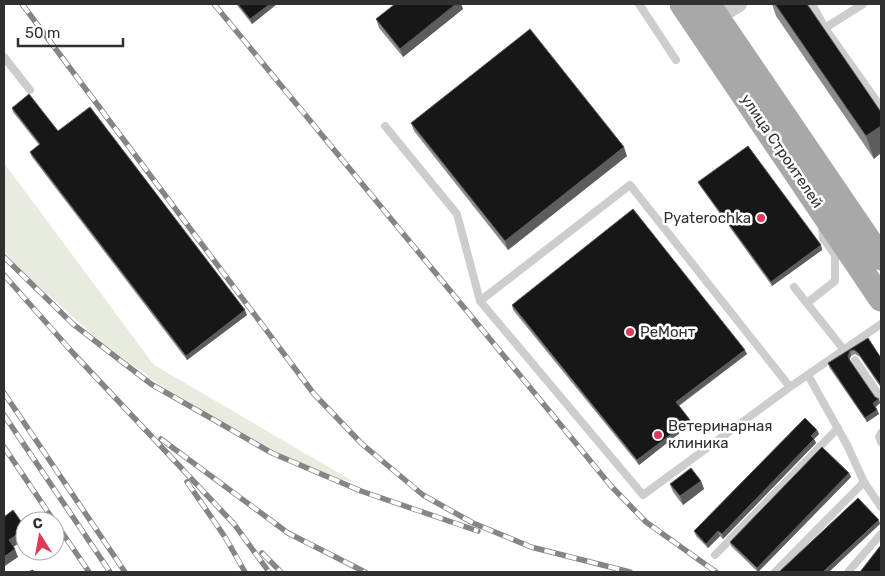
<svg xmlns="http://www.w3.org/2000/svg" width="885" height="576" font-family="Rubik,sans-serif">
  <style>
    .green { fill: #e7ecde }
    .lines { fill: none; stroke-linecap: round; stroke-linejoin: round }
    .service { stroke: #cdcdcd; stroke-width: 8 }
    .minor { stroke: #cdcdcd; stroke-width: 16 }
    .primary { stroke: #a8a8a8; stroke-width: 25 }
    .rail-casing { stroke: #858585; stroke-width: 5.5 }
    .rail { stroke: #fff; stroke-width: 4; stroke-dasharray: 11; stroke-linecap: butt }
    .wall { fill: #8b8b8b }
    .shaded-wall { fill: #5d5d5d }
    .building { fill: #171717; stroke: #5d5d5d }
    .poi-dot { fill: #de3a57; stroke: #fff; stroke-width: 2 }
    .labels { text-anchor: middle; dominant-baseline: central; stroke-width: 5; stroke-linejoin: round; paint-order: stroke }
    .street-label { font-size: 15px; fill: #303030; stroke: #fff }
    .poi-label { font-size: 15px; fill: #303030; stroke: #fff; text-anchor: start }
  </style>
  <rect width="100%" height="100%" fill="#fff"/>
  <path class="green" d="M4,163L154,365L356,483L320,475L181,400L102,343L25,274L4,252Z"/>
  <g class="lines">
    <g class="service">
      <path d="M639,4L676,60"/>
      <path d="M812,4L825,28L881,107"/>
      <path d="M825,28L863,4"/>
      <path d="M4,57L30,90"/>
      <path d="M385,126L457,214L480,301"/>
      <path d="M794,287L844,350"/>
      <path d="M807,303L835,281V255L823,238L822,226"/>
      <path d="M855,360L881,398"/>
      <path d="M790,387L630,185L480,301L643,495L790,387L881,324"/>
      <path d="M881,433L879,437L881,442"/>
      <path d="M864,482L881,507"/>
      <path d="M715,555L838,428"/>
      <path d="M775,572L864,482L847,445L808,375"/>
      <path d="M848,572L881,534"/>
    </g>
    <path class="minor" d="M717,17L739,4"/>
    <g class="primary">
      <path d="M682,4L881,299"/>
      <path d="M708,4L881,258"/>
    </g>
    <g class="rail-casing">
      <g id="rail">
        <path d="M22,4L314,394L362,444L423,495L473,523L531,547L630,572"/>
        <path d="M214,4L611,486L646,522L716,572"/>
        <path d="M4,257L73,324L151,384L272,453L361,491L478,531"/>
        <path d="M4,275L73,353L234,524L269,572"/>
        <path d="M4,393L125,572"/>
        <path d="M4,415L110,572"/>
        <path d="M161,439L288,533L365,572"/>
        <path d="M4,447L54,521"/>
        <path d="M187,482L225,537L245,572"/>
        <path d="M55,522L89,572"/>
        <path d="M262,553L281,572"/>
      </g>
    </g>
    <use href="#rail" class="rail"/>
  </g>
  <g class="wall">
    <path d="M236,4H277L252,24Z"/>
    <path d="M395,4H461L463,9L403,57L379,28L376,19Z"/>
    <path d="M772,4H807L881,112L874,159L776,16Z"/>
    <path d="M12,108L58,131L247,315L187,360L32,157L30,152L39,145L13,112Z"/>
    <path d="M411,123L627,156L508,250L414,131Z"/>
    <path d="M698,182L821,245L822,250L772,286L700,186Z"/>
    <path d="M512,305L747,354L679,406L690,420L691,424L639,465L513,310Z"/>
    <path d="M868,338L881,358V388L860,357L855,354L851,356L849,360L875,397L880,403L876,407L879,414L867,422L829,367L828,363Z"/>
    <path d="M817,430L819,434L814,439L816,443L723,539L720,536L708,548L696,536L694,531Z"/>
    <path d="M849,473L851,477L758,572L731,546L730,542Z"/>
    <path d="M701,481L704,489L683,505L673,492L670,484Z"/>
  </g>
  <g class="shaded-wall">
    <path d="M270,4H277L252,24L250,19Z"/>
    <path d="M456,4H461L463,9L403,57L400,49Z"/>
    <path d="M881,126V153L874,159L866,136Z"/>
    <path d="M624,147L627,156L508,250L505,241Z"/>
    <path d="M821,245L822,250L772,286L771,282Z"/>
    <path d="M245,310L247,315L187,360L186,356Z"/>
    <path d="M745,350L747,354L678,406L676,402Z"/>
    <path d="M850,351L851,356L849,360L848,356Z"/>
    <path d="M879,399L880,403L875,407L873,403Z"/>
    <path d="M877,410L879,414L867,422L865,418Z"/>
    <path d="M690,420L691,424L639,465L637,460Z"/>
    <path d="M817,430L819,434L814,439L816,443L723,539L722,534Z"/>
    <path d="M849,473L851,477L758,572L757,568Z"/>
    <path d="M701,481L704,489L683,505L680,496Z"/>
    <path d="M879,520L880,524L829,572H823Z"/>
    <path d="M25,529V539L12,548L9,540Z"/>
    <path d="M718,531L720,536L708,548L706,544Z"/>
    <path d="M15,549L18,557L5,566L4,564V557Z"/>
  </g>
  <g class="building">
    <path d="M238,4H270L250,19Z"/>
    <path d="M395,4H456L400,49L376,19Z"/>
    <path d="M775,4H807L881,112V126L866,136Z"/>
    <path d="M530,29L624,147L505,241L411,123Z"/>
    <path d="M29,94L58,131L90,107L245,310L186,356L30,152L40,144L12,108Z"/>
    <path d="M748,146L821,245L771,282L698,182Z"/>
    <path d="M633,209L745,350L676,402L690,420L637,460L512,305Z"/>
    <path d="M868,338L881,358V386L858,353L854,350L850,351L848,356L849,359L875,397L879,399L873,403L877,410L865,418L828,363Z"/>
    <path d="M805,418L817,430L811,436L814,439L722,534L718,531L706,544L694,531Z"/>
    <path d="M822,447L849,473L757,568L730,542Z"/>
    <path d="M691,468L701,481L680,496L670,484Z"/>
    <path d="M858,498L879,520L823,572H779Z"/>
    <path d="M13,510L25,527V529L9,540L15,549L4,557V517Z"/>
    <path d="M881,545V572H860Z"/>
    <path d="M33,570L34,572H28Z"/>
  </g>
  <g class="poi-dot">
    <circle cx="761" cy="218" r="5"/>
    <circle cx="630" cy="332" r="5"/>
    <circle cx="658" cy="435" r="5"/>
  </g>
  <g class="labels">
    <g class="street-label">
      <text transform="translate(782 151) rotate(56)">улица Строителей</text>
    </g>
    <g class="poi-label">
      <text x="751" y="218" text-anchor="end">Pyaterochka</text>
      <text x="640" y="332">РеМонт</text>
      <text x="668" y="426">Ветеринарная<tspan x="668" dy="17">клиника</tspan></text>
    </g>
  </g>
  <rect width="885" height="576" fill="none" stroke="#303030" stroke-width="10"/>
  <g transform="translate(40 536) rotate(349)"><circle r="24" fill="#ffffff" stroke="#acacac"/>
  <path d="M0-4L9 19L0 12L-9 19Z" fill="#de3a57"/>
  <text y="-8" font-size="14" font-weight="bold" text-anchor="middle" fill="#303030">С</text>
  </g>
  <path d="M18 38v8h105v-8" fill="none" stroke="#303030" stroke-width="2.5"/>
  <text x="25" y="38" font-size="15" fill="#303030" stroke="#ffffff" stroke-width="4" paint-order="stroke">50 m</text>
</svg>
